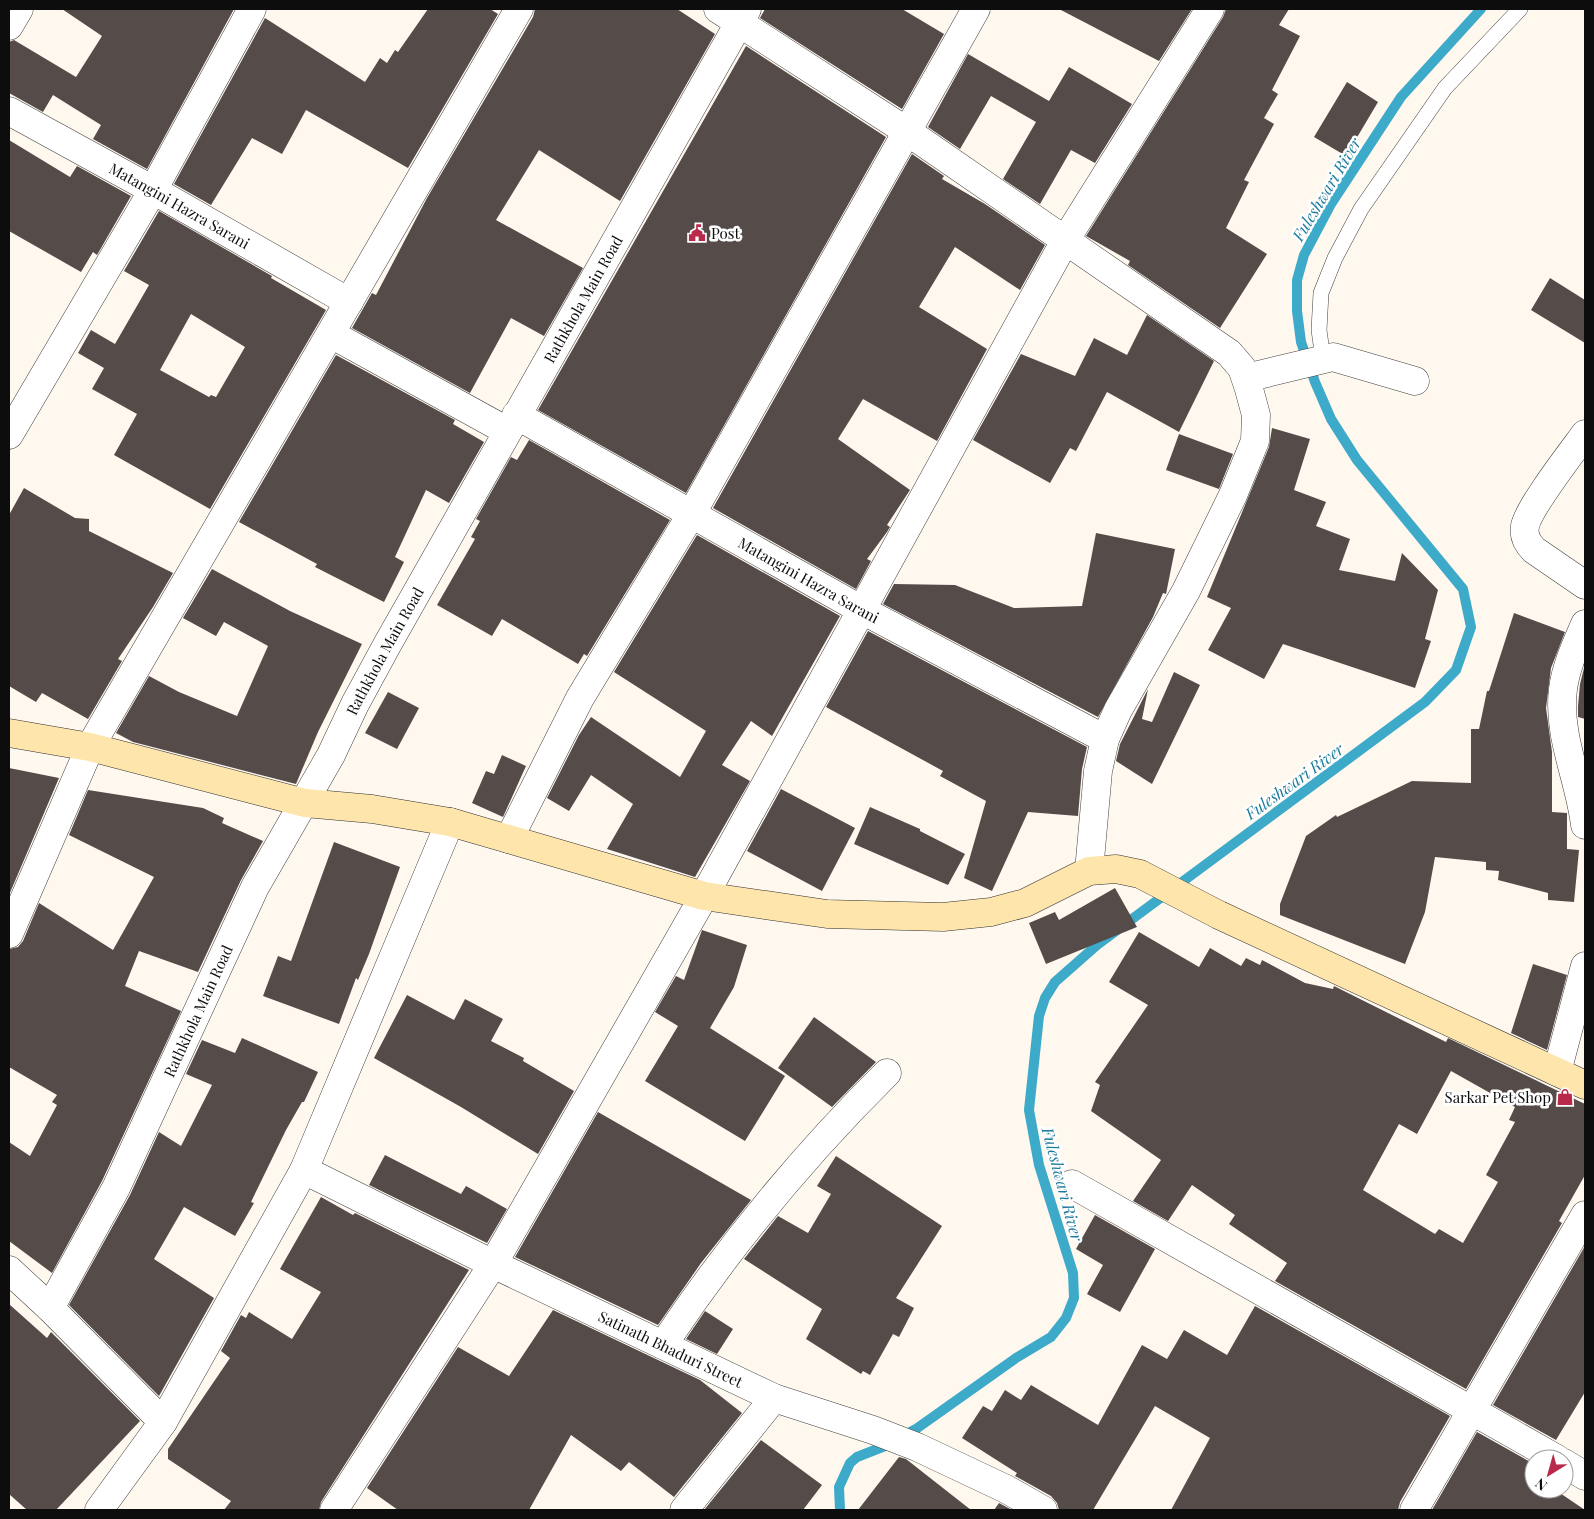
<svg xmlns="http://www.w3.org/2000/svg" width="1594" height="1519" font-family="'Playfair Display',serif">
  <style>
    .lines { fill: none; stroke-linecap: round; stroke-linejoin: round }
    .stream { stroke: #3daac9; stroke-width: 10 }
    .building { fill: #554c4a; fill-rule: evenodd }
    .lane-casing { stroke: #404040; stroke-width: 16 }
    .street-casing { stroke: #404040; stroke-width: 29 }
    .secondary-casing { stroke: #2f2f2f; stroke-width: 29 }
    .lane { stroke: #fff; stroke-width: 15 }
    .street { stroke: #fff; stroke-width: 28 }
    .secondary { stroke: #fde5ab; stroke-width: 28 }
    .labels { text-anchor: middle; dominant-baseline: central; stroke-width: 5; stroke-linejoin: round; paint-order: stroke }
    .street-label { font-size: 15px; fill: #0d0d0d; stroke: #fff }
    .poi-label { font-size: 15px; fill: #0d0d0d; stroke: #fff; text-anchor: start }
    .water-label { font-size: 16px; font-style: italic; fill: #1a7a9b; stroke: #fff }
  </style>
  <rect width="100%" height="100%" fill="#fff8ee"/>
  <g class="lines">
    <path class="stream" d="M840,1510L839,1487L850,1463L857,1457L885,1446L916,1429L1016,1358L1051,1337L1066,1318L1074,1298L1073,1273L1039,1165L1029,1110L1039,1016L1045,998L1055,982L1097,945L1425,702L1456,670L1471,627L1463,589L1357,460L1331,419L1315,382L1301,342L1297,311V280L1304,255L1331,204L1401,97L1481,9"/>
  </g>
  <g class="building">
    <path d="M62,9H234L147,169L93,139L101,125L53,95L43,112L9,93V42L14,40L76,77L102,36Z"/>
    <path d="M428,9H490L498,14L408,168L306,110L282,154L252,138L211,205L174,184L265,18L365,82L380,58L387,63L395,50L398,52Z"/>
    <path d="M535,9H677L715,34L620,201L539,150L496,220L583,268L544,336L511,318L470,393L352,328L372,293L376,295L427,198L533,17Z"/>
    <path d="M765,9H902L944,34L902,109L760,18Z"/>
    <path d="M1059,9H1192L1159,61Z"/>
    <path d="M1226,9H1289L1279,25L1300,36L1272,90L1278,94L1264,118L1274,124L1244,180L1249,182L1226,228L1267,254L1220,328L1128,265L1130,261L1086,236L1223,17Z"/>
    <path d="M746,46L886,137L686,493L538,410Z"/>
    <path d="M968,54L1049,101L1069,67L1132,104L1095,163L1071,150L1040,204L1003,179L1036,122L991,96L960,149L928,127Z"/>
    <path d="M1347,82L1378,102L1346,156L1314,137Z"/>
    <path d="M9,140L70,177L77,166L131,196L97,255L93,252L81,272L9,231Z"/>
    <path d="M912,154L944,176L942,179L985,204L1045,245L1020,290L955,247L919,307L987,349L937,441L863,399L838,439L910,490L887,525L890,527L887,532L867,559L871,561L856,589L713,508Z"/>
    <path d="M159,211L272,276L271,278L326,310L210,509L114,455L137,414L92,389L104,368L78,353L91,330L115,344L149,285L124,271ZM191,314L245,347L216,397L211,395L209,397L160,370Z"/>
    <path d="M1550,278L1585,300V343L1531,310Z"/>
    <path d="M1147,315L1214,361L1179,432L1107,392L1076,451L1070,448L1050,483L973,440L1021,354L1075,376L1094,338L1127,355Z"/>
    <path d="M336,355L455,420L453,424L484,442L449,503L426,490L395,557L404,562L384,602L315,567L317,564L239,522Z"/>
    <path d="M1272,428L1310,439L1294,490L1326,502L1316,526L1350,539L1339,570L1395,581L1402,553L1438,590L1425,639L1431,641L1415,688L1283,644L1264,679L1208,650L1231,608L1207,597L1269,447Z"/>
    <path d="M1179,434L1233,454L1219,489L1166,470Z"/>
    <path d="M529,440L670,520L587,656L584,654L578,664L502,619L492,636L437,605L475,539L471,537L480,521L476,519L511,457L517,460Z"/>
    <path d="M24,488L75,518L89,519V531L173,573L153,607L118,659L122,661L88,719L42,693L36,702L9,686V515Z"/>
    <path d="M1096,533L1175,549L1166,594L1163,593L1153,617L1098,717L883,604L894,584L955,585L1014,608L1082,606Z"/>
    <path d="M697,535L840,616L772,736L751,721L722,765L750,781L695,877L607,849L633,804L591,775L569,811L547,798L579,735L591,717L680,777L706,731L614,672Z"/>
    <path d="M212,569L290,611L362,644L318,732L296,784L133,742L116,733L149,676L179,692L237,716L268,646L224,622L216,636L183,618Z"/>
    <path d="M1514,613L1565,632L1551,668L1546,708L1552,752V812L1567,813V849L1579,850L1574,902L1548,900V893L1498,880L1499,871L1486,870V862L1435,857L1425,912L1405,964L1280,915V904L1306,836L1336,815L1337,817L1412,781L1471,783V729H1479L1487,691H1489Z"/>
    <path d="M868,631L1087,747L1082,769L1078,816L1028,812L992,891L964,878L986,801L940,776L943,771L826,707Z"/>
    <path d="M1585,664V719L1578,717V706L1580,684Z"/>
    <path d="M1174,672L1200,685L1152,784L1116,761L1120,744L1148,689L1142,719L1152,722Z"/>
    <path d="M388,692L419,708L397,749L365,733Z"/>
    <path d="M502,755L526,766L503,817L472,803L486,771L494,774Z"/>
    <path d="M9,768L59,778L9,895Z"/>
    <path d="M781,789L855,828L822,891L747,851Z"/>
    <path d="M88,790L203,808L224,818L222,823L263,841L241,880L198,972L139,951L125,986L181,1011L102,1181L52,1273L9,1241V1142L30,1156L57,1105L52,1102L57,1095L9,1067V949L18,947L23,941L39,903L113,950L154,877L69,835Z"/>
    <path d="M870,807L920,829V831L965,854L948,885L854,844Z"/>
    <path d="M334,842L400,867L369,954L358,980L356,978L339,1024L263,996L278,956L291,961Z"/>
    <path d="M1115,888L1137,927L1046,964L1029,923L1055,912L1059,920Z"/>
    <path d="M702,930L747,945L734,987L710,1028L785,1076L745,1141L645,1081L678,1026L655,1012L676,976L684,980Z"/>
    <path d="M1139,932L1199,967L1210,948L1241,966L1246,958L1260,965L1262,960L1305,983L1333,989L1334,986L1446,1042L1448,1038L1585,1104V1175L1559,1221L1562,1223L1466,1389L1275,1281L1287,1263L1229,1224L1235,1215L1192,1185L1168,1221L1133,1201L1161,1160L1091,1111L1100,1085L1095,1082L1148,1005L1109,982ZM1451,1071L1515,1107L1509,1120L1515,1122L1486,1175L1498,1182L1463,1243L1439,1229L1435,1234L1363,1190L1399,1124L1417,1134Z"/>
    <path d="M1533,964L1567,975L1547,1050L1511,1033Z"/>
    <path d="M407,995L454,1020L465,999L503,1019L491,1041L524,1058L523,1061L574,1091L538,1154L461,1107L374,1058Z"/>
    <path d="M814,1017L876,1062L832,1107L778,1068Z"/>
    <path d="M242,1038L318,1072L304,1102H302L286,1130L251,1202L254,1203L235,1236L184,1207L154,1259L214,1298L159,1396L69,1305L130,1195L159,1132L181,1146L212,1085L186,1074L202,1040L235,1053Z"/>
    <path d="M598,1112L751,1200L701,1263L658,1325L515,1257Z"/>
    <path d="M385,1155L461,1194L466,1186L507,1209L487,1243L369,1185Z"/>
    <path d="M836,1156L942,1226L896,1298L914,1308L899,1337L893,1334L870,1375L863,1371L861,1374L806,1339L822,1309L744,1259L778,1216L808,1233L831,1194L817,1186Z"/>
    <path d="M321,1197L353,1215L355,1213L469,1270L321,1502L319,1510H224L231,1501L168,1459V1449L230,1358L221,1351L241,1315L246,1318L249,1312L292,1339L321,1292L280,1269Z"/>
    <path d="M1095,1215L1155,1249L1120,1312L1087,1294L1103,1265L1076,1249Z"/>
    <path d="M1585,1246V1392L1556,1440L1493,1405Z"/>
    <path d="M9,1304L47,1338L51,1332L140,1421L56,1510H27L9,1494Z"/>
    <path d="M1255,1306L1450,1416L1400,1502L1398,1510H1171L1210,1438L1155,1406L1093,1510H1059L1057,1503L1051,1496L1015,1476L1017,1473L962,1438L983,1406L992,1411L1005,1390L1021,1400L1031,1385L1098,1425L1142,1345L1167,1359L1184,1330L1227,1355Z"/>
    <path d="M553,1310L700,1380L742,1413L674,1497L629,1462L621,1471L571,1435L529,1510H398L367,1488L458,1347L509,1376Z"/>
    <path d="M705,1311L733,1329L717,1354L686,1339Z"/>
    <path d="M1477,1432L1534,1464V1489H1554L1585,1510H1432Z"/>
    <path d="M761,1440L822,1485L803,1510H704Z"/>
    <path d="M899,1457L906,1459L971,1510H858Z"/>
    <path d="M999,1503L1012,1510H994Z"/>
  </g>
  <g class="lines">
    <g class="lane-casing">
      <path id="lane" d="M1323,359L1319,330L1321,293L1335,258L1361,209L1445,88L1520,9"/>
    </g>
    <g class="street-casing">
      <g id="street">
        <path d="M718,9L908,132L1229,353L1242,368L1249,389L1256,415L1255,441L1233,495L1186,591L1118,710L1105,739L1098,771L1089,871"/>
        <path d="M9,26L19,9"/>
        <path id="s1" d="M9,111L153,190L349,302"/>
        <path d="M331,334L507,431"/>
        <path d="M1246,378L1333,357L1415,381"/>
        <path id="s2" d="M516,415L860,609L1105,739"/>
        <path d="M1585,434C1572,452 1529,507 1525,526C1523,536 1528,544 1534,550L1585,585"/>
        <path d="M9,435L153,190L252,9"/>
        <path d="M1585,624C1576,645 1566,666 1563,689C1557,736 1580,780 1585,825"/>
        <path d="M509,839L580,698L692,513L976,9"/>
        <path d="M9,934L90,747L519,9"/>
        <path d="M1557,1072L1585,966"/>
        <path id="s3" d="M304,1170L493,1264L774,1398L873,1430L917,1447L1006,1489L1043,1510"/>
        <path d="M1072,1184L1557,1459"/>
        <path d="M9,1270L50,1308L163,1422"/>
        <path id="s4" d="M50,1308L116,1188L255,887L331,755L355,704L387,645L747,9"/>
        <path d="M663,1345C729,1246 802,1157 887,1073"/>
        <path d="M1564,1463L1585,1476"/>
        <path d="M99,1510L163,1422L304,1170L450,822"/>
        <path d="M334,1510L493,1264L704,896L1066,239L1210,9"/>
        <path d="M684,1510L774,1398"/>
        <path d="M1414,1510L1585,1215"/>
      </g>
    </g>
    <g class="secondary-casing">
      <path id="secondary" d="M9,733L90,747L305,803L372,809L450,822L704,896L827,914L943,917L991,912L1025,903L1089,871L1116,869L1140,874L1219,915L1585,1085"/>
    </g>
    <use href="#lane" class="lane"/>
    <use href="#street" class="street"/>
    <use href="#secondary" class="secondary"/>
  </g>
  <defs>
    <g id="civic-bare" transform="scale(1.35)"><path d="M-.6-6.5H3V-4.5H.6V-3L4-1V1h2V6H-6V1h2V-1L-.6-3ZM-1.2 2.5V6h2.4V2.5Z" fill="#b92949" stroke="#fff" stroke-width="2.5" paint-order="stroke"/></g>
    <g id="shop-bare" transform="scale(1.35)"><path d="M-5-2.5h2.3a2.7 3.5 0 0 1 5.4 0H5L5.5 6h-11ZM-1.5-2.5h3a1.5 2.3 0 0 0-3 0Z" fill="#b92949" stroke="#fff" stroke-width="2.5" paint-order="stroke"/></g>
  </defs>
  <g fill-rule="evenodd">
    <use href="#civic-bare" x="697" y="233"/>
    <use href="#shop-bare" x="1565" y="1097"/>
  </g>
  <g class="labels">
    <g class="street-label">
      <text stroke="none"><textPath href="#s1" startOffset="195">Matangini Hazra Sarani</textPath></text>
      <text stroke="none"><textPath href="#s4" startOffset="1142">Rathkhola Main Road</textPath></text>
      <text stroke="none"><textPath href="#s2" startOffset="336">Matangini Hazra Sarani</textPath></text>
      <text stroke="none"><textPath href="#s4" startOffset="738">Rathkhola Main Road</textPath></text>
      <text stroke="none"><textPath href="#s4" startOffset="332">Rathkhola Main Road</textPath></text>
      <text stroke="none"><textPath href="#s3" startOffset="408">Satinath Bhaduri Street</textPath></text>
    </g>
    <g class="poi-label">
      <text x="711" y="233">Post</text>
      <text x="1551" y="1097" text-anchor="end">Sarkar Pet Shop</text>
    </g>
    <g class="water-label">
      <text transform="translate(1326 189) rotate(-59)">Fuleshwari River</text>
      <text transform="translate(1294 781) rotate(-36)">Fuleshwari River</text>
      <text transform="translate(1063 1184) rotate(75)">Fuleshwari River</text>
    </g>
  </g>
  <rect width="1594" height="1519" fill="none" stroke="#0d0d0d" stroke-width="20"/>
  <g transform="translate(1549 1474) rotate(217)"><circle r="24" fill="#ffffff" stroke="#9e9e9e"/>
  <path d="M0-4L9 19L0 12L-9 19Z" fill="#b92949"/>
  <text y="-8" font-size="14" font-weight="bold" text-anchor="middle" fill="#0d0d0d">N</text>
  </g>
</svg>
